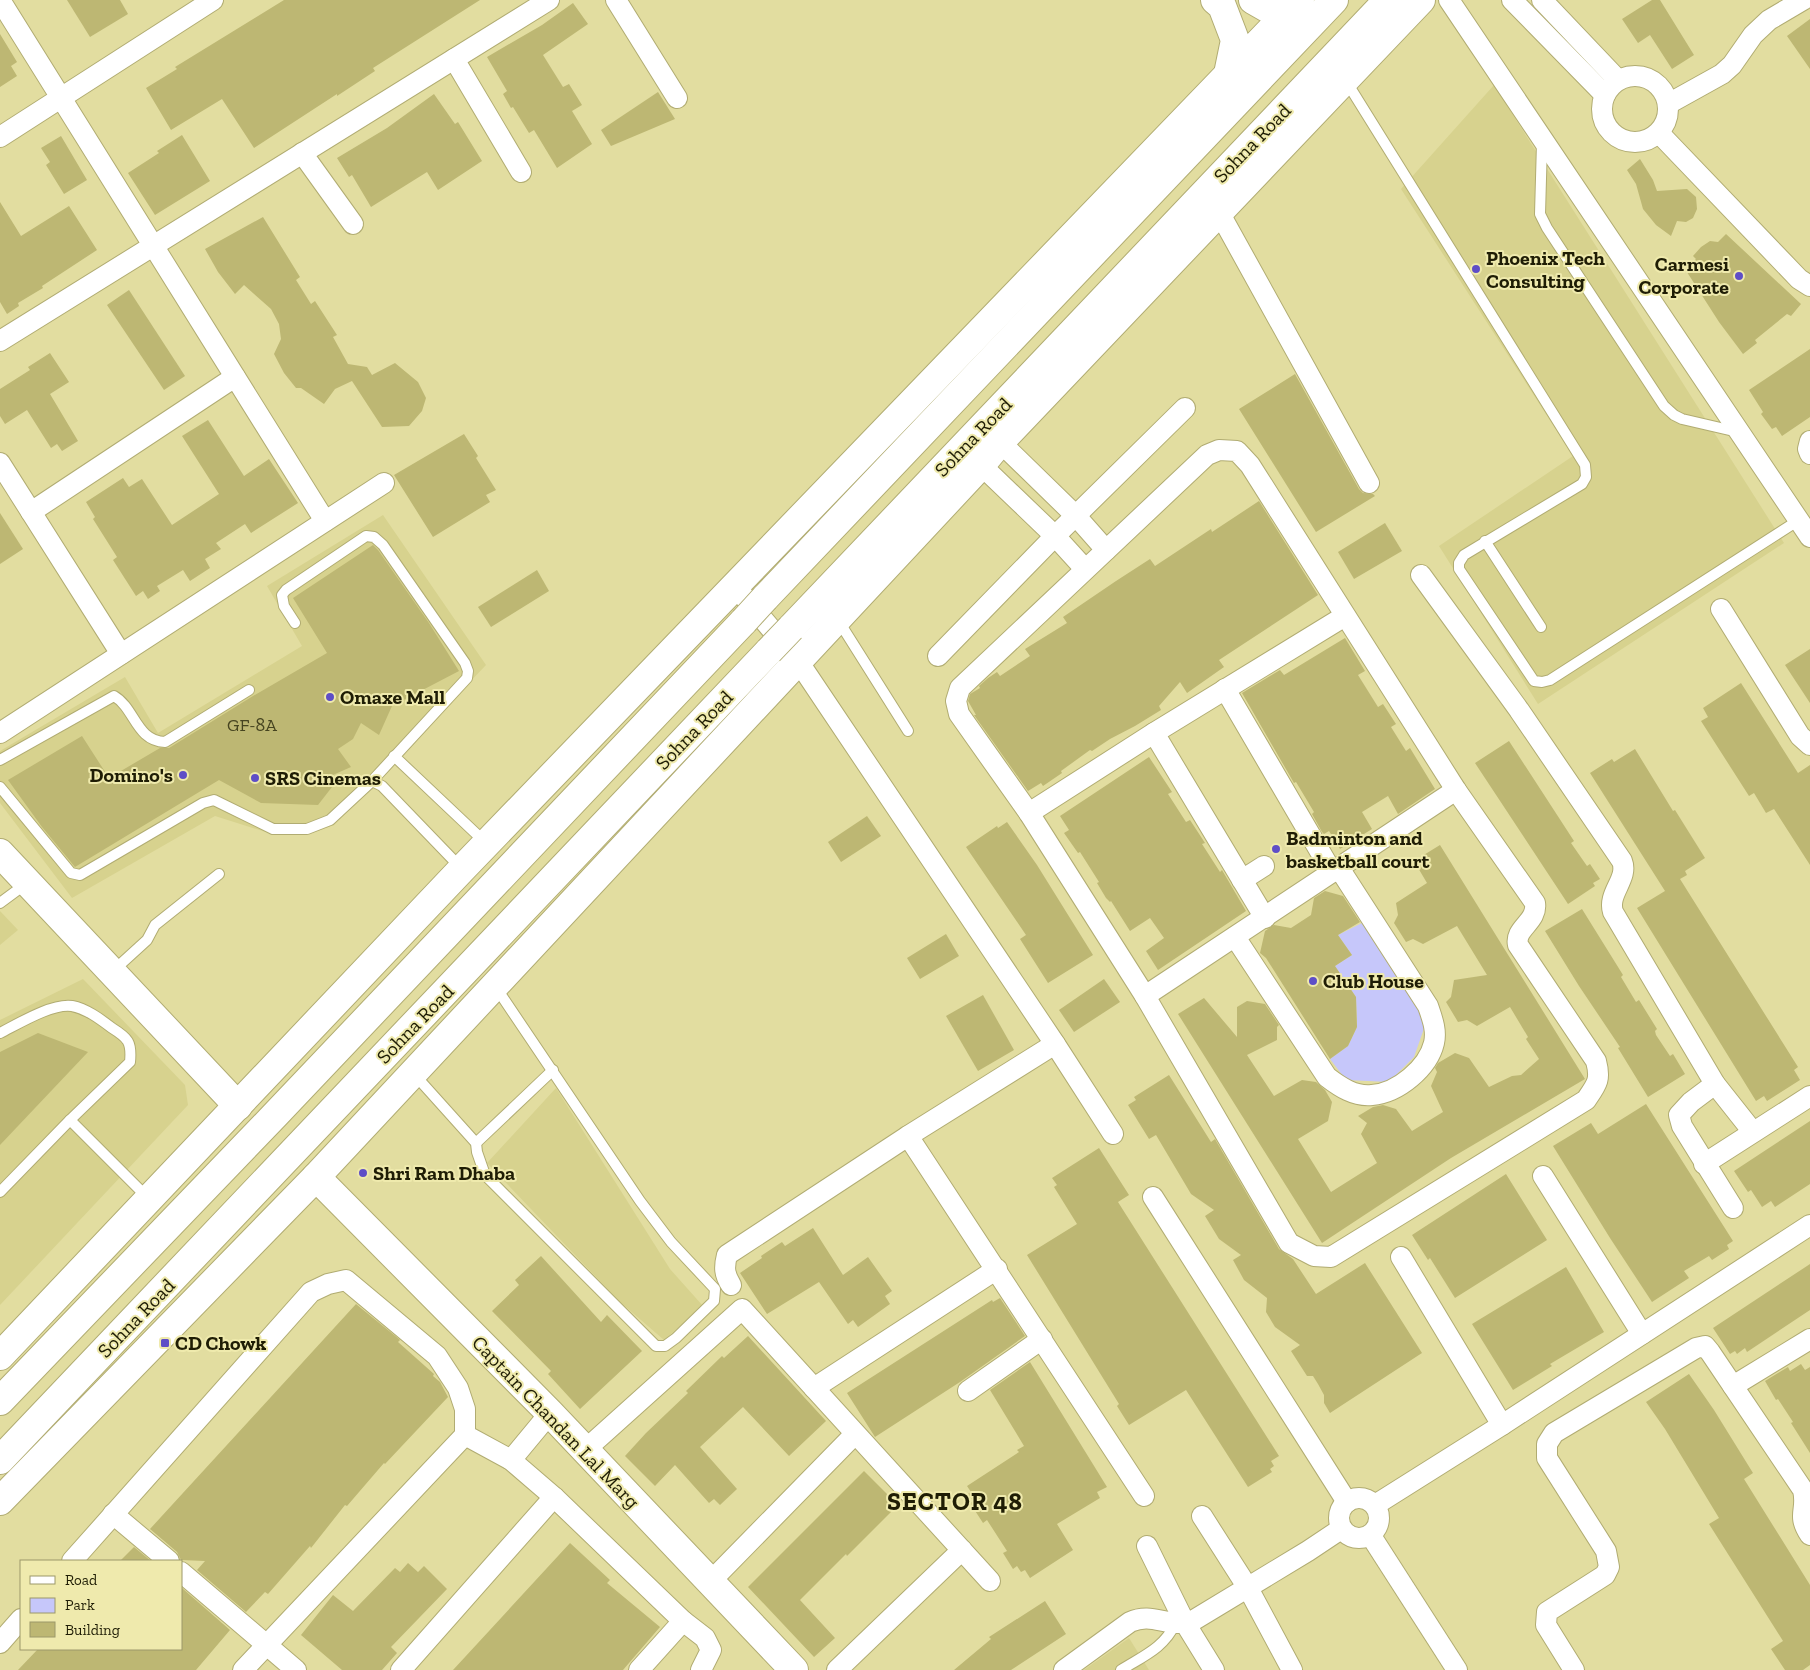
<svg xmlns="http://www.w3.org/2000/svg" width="1810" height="1670" font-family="'Zilla Slab',serif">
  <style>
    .built { fill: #d7d28e }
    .green { fill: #c6c7fa }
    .building { fill: #bdb773 }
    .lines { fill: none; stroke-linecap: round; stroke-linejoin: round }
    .lane-casing { stroke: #b1ac72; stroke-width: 12 }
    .street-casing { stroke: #b1ac72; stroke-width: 22 }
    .secondary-casing { stroke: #b1ac72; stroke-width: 30 }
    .highway-casing { stroke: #b1ac72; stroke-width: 30 }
    .lane { stroke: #fff; stroke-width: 10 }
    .street { stroke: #fff; stroke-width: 20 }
    .secondary { stroke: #fff; stroke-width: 28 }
    .highway { stroke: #fff; stroke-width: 28 }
    .highway-bridge-casing { stroke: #b1ac72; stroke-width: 30; stroke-linecap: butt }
    .highway-bridge { stroke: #fff; stroke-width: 28 }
    .poi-dot { fill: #5e4ec7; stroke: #efeaad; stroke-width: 2 }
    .labels { text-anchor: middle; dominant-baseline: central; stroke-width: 4; stroke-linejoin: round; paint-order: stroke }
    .number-label { font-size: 18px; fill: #464420 }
    .street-label { font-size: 20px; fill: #1f1d05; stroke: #efeaad }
    .poi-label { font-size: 20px; font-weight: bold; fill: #1f1d05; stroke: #efeaad; text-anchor: start }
    .district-label { font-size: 25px; font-weight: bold; letter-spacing: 1px; fill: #1f1d05; stroke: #efeaad }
  </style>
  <rect width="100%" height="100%" fill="#e2dda0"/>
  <g class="built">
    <path d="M1494,85L1784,543L1538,704L1439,546L1573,456L1401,189Z"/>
    <path d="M383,515L486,665L334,825L312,833L275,835L215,816L72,898L0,803V751L125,677L158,733L302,646L267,586Z"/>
    <path d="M0,911L18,930L0,945Z"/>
    <path d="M83,979L185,1085L188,1105L0,1305V1020Z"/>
    <path d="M556,1088L670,1269L703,1306L664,1340L619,1301L487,1163Z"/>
    <path d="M1129,1638L1149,1670H1084Z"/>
  </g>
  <path class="green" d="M1364,922L1427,1020L1414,1057L1389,1082L1346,1080L1330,1059L1348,1046L1357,1027L1356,997L1335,966L1352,955L1338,935Z"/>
  <g class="building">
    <path d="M67,0H120L128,14L90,37Z"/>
    <path d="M284,0H480L373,68L375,71L337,96V94L254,148L222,99L171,130L146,88L177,69L175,67Z"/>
    <path d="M1652,0H1660L1694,55L1672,69L1650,35L1638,43L1622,19Z"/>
    <path d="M573,3L588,24L543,55L563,87L569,84L582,105L572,111L592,144L557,168L534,130L529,133L513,107L511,108L503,94L507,91L487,57L542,25Z"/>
    <path d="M1810,19V69L1787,36Z"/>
    <path d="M0,34L17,62L11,66L17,76L0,87Z"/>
    <path d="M658,92L675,119L611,146L601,130Z"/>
    <path d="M434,94L455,124L458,122L482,161L438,190L427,172L371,207L352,175L349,177L337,158L387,128Z"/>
    <path d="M182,135L210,181L155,215L128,173L159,153L157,151Z"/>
    <path d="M61,136L87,180L64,194L46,165L50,162L41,148Z"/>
    <path d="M1640,159L1653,180L1657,191L1687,189L1696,197L1697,209L1693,218L1686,222L1677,221L1671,236L1656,225L1643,209L1636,184L1627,170Z"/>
    <path d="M0,202L21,236L69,206L97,250L42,286L43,288L18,303L19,306L7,314L0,302Z"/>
    <path d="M263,217L300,277L296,280L311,304L315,301L337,335L333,337L348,364L367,367L372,375L395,363L418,382L426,398L422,411L409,426L382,427L352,381L335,389L324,404L301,388H296L284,373L274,354L281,339L279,324L271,309L244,285L235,294L218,272L205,249Z"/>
    <path d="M1726,234L1801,304L1791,316L1787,314L1755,340L1757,343L1743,354L1719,322L1685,269L1696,259L1693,256L1701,247L1710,241L1718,242Z"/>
    <path d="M129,290L185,376L164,390L107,305Z"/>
    <path d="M1810,349V417L1782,436L1776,427L1772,429L1761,414L1763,412L1749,390Z"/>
    <path d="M50,353L69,382L50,394L78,441L62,451L57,444L51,448L27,410L5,424L0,416V389L30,370L28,367Z"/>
    <path d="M1295,374L1359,489L1363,493L1373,494L1375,496L1316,532L1239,409Z"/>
    <path d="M208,420L244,476L269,459L298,503L251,533L245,524L216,543L221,549L205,559L210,568L190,581L183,570L157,586L160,591L148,599L143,591L136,596L113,560L117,557L93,519L95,517L86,502L123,478L129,487L142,479L172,525L219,494L182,436Z"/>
    <path d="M464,434L478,456L476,458L496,490L486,495L490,502L433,537L394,475Z"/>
    <path d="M1259,501L1318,595L1219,660L1224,667L1187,693L1180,682L1159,706L1161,710L1135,726L1110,739L1092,751L1090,750L1061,771L1062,773L1043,786L1041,783L1028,791L974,715H976L968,701L970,694L980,688L979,686L988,678L997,672L1000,676L1030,656L1025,649L1067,623L1063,617L1116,581L1150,559L1155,566L1211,529L1212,532Z"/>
    <path d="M0,513L23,549L0,564Z"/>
    <path d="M1385,523L1402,551L1354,579L1338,552Z"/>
    <path d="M373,545L378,550L429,623L459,671L392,706L379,735L361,723L353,739L338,749L351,767L326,778L332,787L318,805L261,803L219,780L75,867L42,827L8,780L82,736L109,778L160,748H169L253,696L327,653L293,598Z"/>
    <path d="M537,570L549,591L491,627L478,607Z"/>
    <path d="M1345,638L1365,671L1358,675L1378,707L1383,704L1396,724L1391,727L1406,751L1410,748L1435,789L1398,814L1388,796L1362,812L1372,829L1340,849L1329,831L1324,834L1322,832L1312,814L1314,812L1296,782L1294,783L1242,693L1280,670L1284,675Z"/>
    <path d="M1810,649V703L1785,665Z"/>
    <path d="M1741,683L1798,773L1810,765V865L1774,809L1766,813L1754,793L1749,796L1701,721L1708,717L1703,708Z"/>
    <path d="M1509,741L1574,841L1571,843L1587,866L1590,864L1600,879L1593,883L1595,886L1568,904L1475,763Z"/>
    <path d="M1635,749L1673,811L1675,810L1705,858L1685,871L1687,875L1680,879L1798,1067L1794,1070L1800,1080L1767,1101L1764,1096L1756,1101L1637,908L1665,891L1590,773L1612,759L1614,762Z"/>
    <path d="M1149,757L1172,792L1168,794L1186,822L1190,820L1205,843L1202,844L1220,872L1222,870L1246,911L1158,970L1146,951L1164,938L1150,918L1130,931L1111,901L1110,902L1106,898L1097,883L1099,882L1080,852L1078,853L1064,833L1069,830L1060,816Z"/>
    <path d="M867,816L881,836L841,862L828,842Z"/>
    <path d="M1007,822L1037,865L1093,955L1048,983L1020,939L1026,935L966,847L997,826L998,828Z"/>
    <path d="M1440,845L1585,1079L1451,1158L1322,1243L1178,1014L1204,998L1237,1037V1007L1247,1001L1265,1004L1279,1025L1277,1027V1040L1247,1055L1274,1096L1302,1080L1316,1082L1325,1090L1332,1102L1328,1121L1298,1139L1331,1192L1377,1163L1361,1134L1367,1123L1358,1116L1373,1107L1383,1105L1396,1109L1412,1131L1443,1112L1431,1086L1437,1072L1435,1068L1438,1063L1455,1053L1469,1058L1489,1087L1512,1076L1521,1075L1539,1059L1526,1039L1528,1037L1510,1007L1477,1026L1467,1020L1458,1022L1446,1002L1451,997L1454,980L1487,975L1457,926L1423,944L1413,939L1406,942L1394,923L1398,915L1396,903L1427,883L1414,861Z"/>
    <path d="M1325,891L1343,896L1360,922L1338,935L1352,955L1335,966L1356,997L1357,1027L1348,1046L1330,1059L1266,958L1260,953L1265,931L1274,925L1291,928L1311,915L1314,898Z"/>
    <path d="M1582,909L1623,975L1621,977L1636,1002L1639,1000L1657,1029L1655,1031L1656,1035L1670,1056L1673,1054L1685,1074L1648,1097L1618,1048L1620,1047L1579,986L1545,931Z"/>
    <path d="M946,934L959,956L920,979L907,958Z"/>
    <path d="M1104,979L1120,1002L1074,1032L1059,1010Z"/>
    <path d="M983,995L1014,1050L978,1071L946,1016Z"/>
    <path d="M38,1033L88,1052L0,1145V1052Z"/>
    <path d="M1169,1075L1211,1142L1215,1139L1279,1249L1293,1259L1316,1294L1365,1263L1422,1353L1330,1413L1324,1403V1395L1318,1384L1313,1376H1307L1291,1351L1300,1345L1275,1327L1266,1312L1267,1298L1244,1280L1233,1260L1241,1255L1219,1239L1205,1216L1214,1210L1191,1194L1156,1135L1149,1139L1128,1105L1136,1100L1134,1097Z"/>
    <path d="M1646,1104L1733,1241L1727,1245L1729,1249L1712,1260L1709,1256L1684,1271L1689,1278L1652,1302L1610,1238L1553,1146L1591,1123L1598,1134Z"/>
    <path d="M1810,1121V1184L1775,1207L1771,1201L1762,1207L1751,1190L1748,1192L1734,1171Z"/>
    <path d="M1099,1148L1129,1195L1118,1202L1279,1456L1271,1461L1274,1466L1270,1469L1272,1472L1248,1487L1186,1390L1129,1425L1117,1406L1119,1404L1027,1255L1077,1224L1054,1187L1057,1185L1052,1178Z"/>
    <path d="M1506,1174L1547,1240L1455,1298L1430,1258L1428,1260L1412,1235Z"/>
    <path d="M813,1228L843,1275L868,1257L892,1291L885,1296L890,1304L858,1327L853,1320L848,1324L819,1282L767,1314L740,1273L762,1258L761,1256L782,1242L785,1246Z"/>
    <path d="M541,1256L601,1322L607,1315L642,1351L580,1409L548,1374L551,1371L492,1311L519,1285L515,1280Z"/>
    <path d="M1810,1264V1310L1747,1352L1745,1348L1737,1354L1735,1351L1730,1354L1713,1328Z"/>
    <path d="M1566,1267L1604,1332L1550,1364L1552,1366L1513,1390L1472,1324Z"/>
    <path d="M1000,1298L1025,1336L960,1382L875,1437L847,1393L992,1300L993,1302Z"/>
    <path d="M356,1304L399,1339L400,1340L398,1342L434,1374L433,1376L440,1382L448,1397L385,1464L384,1463L347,1506L345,1505L311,1548L310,1546L268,1594L265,1592L246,1612L197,1570L205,1561L181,1560L177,1552L150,1529Z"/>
    <path d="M748,1336L826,1421L789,1456L743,1407L700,1447L737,1489L720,1505L714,1499L709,1503L675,1465L655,1486L625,1456L646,1433L688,1393L686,1391L722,1356L724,1358Z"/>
    <path d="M1030,1362L1107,1487L1097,1492L1100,1498L1057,1524L1073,1550L1030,1578L1025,1570L1021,1572L1017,1566L1013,1569L1003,1553L1007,1551L987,1520L983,1523L970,1503L973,1501L968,1494L971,1492L967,1486L1019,1452L1017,1450L1024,1446L990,1390Z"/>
    <path d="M1801,1364L1805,1370L1810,1367V1453L1791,1423L1793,1422L1778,1399L1776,1400L1765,1381L1788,1367L1790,1371Z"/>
    <path d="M1689,1374L1714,1410L1753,1473L1744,1479L1810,1585V1665L1803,1670H1785L1771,1649L1783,1641L1709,1524L1719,1518L1665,1429L1646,1402Z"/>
    <path d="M864,1471L898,1505L847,1556L846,1554L800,1600L835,1638L814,1657L748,1587Z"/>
    <path d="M570,1543L610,1580L607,1583L660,1627L623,1670H453Z"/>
    <path d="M134,1547L151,1561H120Z"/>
    <path d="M408,1563L418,1572L424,1566L447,1589L391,1647L397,1653L382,1670H342L301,1635L333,1595L353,1611L395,1568L400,1572Z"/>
    <path d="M182,1588L230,1630L196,1670H18L38,1649H181Z"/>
    <path d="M1045,1601L1066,1634L1011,1670H954L991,1639L989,1637Z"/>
  </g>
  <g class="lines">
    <g class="lane-casing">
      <g id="lane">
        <path d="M1346,81L1585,465L1586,477L1582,484L1464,555L1459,563V569L1534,681L1542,682L1550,680L1799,520"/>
        <path d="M1542,143L1540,214L1547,228L1664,406L1674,415L1682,419L1738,432"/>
        <path d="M1485,541L1541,627"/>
        <path d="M838,620L908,731"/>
        <path d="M394,756L486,843"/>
        <path d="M0,760L114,696C135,708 136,741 165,742L249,690"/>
        <path d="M372,781L382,786L462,869"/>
        <path d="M0,787L71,873L80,875L203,803L214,800L273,829H307L330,820L372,781L467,678L468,671L465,663L383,545L374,537L366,536L286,590L282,595L284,606L295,623"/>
        <path d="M0,903L27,883"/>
        <path d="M113,971L147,940L155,925L219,874"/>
        <path d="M0,1033C18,1024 52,1003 72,1006C87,1009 100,1019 112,1028C128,1038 132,1042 130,1062L70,1120L0,1192"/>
        <path d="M414,1074L476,1143L477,1152L485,1175L656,1346H665L676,1338L714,1301L715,1289L671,1242L640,1201L495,986"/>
        <path d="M70,1120L148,1198"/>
        <path d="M476,1143L553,1070"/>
        <path d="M1121,1670C1143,1656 1164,1648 1175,1624"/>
      </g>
    </g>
    <g class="street-casing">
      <g id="street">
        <path d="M0,0L325,521"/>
        <path d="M616,0L677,98"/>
        <path d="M1449,0L1810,537"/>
        <path d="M1512,0L1605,95"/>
        <path d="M1542,0L1618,80"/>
        <path d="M454,59L521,172"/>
        <circle cx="1635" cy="109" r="33"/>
        <path d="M1668,104L1722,74L1732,65L1753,35L1769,20L1803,0"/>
        <path d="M1659,133L1799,279L1810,286"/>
        <path d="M0,137L213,0"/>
        <path d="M302,153L353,224"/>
        <path d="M1219,212L1369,483"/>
        <path d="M0,341L549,0"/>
        <path d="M1810,441L1808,449L1810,454"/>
        <path d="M1000,442L1076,516L1106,550"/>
        <path d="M1219,450L1237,451L1250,465L1456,790L1535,903C1538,922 1514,928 1518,945L1596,1061C1601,1080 1597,1084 1586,1100L1331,1257L1314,1256L1289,1243L1145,996L1029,813L959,714L956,701L960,688L1207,455Z"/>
        <path d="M0,463L121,654"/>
        <path d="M981,465L1055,536L1085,569"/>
        <path d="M31,512L235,377"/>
        <path d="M1421,575L1519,710L1622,861C1629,879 1607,893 1613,912L1715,1084L1753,1132"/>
        <path d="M735,586L798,661L1055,1044L1113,1134"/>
        <path d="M1721,609L1800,736L1810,745"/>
        <path d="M938,656L1055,536L1185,408"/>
        <path d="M1225,689L1332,872"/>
        <path d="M0,733L384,483"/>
        <path d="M1154,733L1265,918"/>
        <path d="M1029,813L1154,733L1345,616"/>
        <path d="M1242,880L1264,866"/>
        <path d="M1235,937L1327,1077C1340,1087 1355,1097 1372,1095C1398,1093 1428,1068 1434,1043C1437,1030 1432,1018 1428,1006L1339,868"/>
        <path d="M1145,996L1456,790"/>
        <path d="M1715,1084L1691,1102L1679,1115L1682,1126L1733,1208"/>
        <path d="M908,1136L1144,1496"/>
        <path d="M1704,1164L1810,1096"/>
        <path d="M1543,1176L1642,1334"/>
        <path d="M1153,1197L1347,1502"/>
        <path d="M1401,1257L1502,1425"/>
        <path d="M731,1285C724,1274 724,1267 727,1255L908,1136L1055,1044"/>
        <path d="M1733,1386L1810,1339"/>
        <path d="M814,1388L997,1269"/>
        <path d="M968,1391L1042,1339"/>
        <path d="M465,1435L511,1460L554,1497L683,1621L705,1638L711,1650L701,1670"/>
        <path d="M585,1450L742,1309L990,1581"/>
        <path d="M511,1460L550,1413"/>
        <circle cx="1359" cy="1518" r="20"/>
        <path d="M1375,1505L1502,1425L1810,1225"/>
        <path d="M113,1514L169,1561"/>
        <path d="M1202,1516L1248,1588L1292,1670"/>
        <path d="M1371,1536L1457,1670"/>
        <path d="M1147,1546L1185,1623L1214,1670"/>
        <path d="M72,1561L311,1292L328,1284L346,1280L437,1356L458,1388L465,1409V1435L243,1670"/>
        <path d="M181,1572L296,1670"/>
        <path d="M710,1582L855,1434"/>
        <path d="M0,1643L21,1619"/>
        <path d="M401,1670L554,1497"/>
        <path d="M639,1670L683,1621"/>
        <path d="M837,1670L962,1550"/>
        <path d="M1064,1670L1130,1622C1154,1611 1169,1630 1194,1620L1308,1551L1341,1529"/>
        <path d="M1574,1670L1546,1625L1547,1612L1605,1575L1609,1567L1606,1551L1547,1458V1444L1554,1433L1696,1348L1705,1346L1710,1352L1803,1490C1808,1511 1796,1514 1810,1535"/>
      </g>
    </g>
    <g class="secondary-casing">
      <g id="secondary">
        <path d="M1215,0L1222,6L1235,40L1228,74"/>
        <path d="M1253,0L1267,8L1296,4"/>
        <path d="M0,853L238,1106"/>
        <path d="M316,1177L550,1413L794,1670"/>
        <path d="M0,1356L462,869L1300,0"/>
        <path d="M0,1501L316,1177L981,465L1000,442L1421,0"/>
      </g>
    </g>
    <g class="highway-casing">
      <g id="highway">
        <path d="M765,598L1334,0"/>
        <path d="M791,628L1388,0"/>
        <path d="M0,1401L275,1115L744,621"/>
        <path d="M0,1460L769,651"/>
      </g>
    </g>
    <use href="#lane" class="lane"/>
    <use href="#street" class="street"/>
    <use href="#secondary" class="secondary"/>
    <use href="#highway" class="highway"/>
    <g class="highway-bridge-casing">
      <g id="highway-bridge">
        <path d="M744,621L765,598"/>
        <path d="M769,651L791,628"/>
      </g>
    </g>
    <use href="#highway-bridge" class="highway-bridge"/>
  </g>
  <g class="poi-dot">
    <circle cx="1476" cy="269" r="5"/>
    <circle cx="1739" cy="276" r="5"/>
    <circle cx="330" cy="697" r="5"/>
    <circle cx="183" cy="775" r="5"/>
    <circle cx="255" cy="778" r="5"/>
    <circle cx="1276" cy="849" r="5"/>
    <circle cx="1313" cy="981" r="5"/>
    <circle cx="363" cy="1173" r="5"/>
    <rect x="160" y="1338" width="10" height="10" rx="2.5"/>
  </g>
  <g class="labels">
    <g class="number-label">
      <text x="252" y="725">GF-8A</text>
    </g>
    <g class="street-label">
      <text transform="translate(1252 143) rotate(-46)">Sohna Road</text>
      <text transform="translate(973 437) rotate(-46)">Sohna Road</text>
      <text transform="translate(694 730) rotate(-46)">Sohna Road</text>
      <text transform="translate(415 1024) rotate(-46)">Sohna Road</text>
      <text transform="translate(136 1318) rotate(-46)">Sohna Road</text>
      <text transform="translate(556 1422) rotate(46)">Captain Chandan Lal Marg</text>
    </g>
    <g class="poi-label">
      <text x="1486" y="258">Phoenix Tech<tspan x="1486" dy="23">Consulting</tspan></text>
      <text x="1729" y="264" text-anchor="end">Carmesi<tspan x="1729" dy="23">Corporate</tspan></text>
      <text x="340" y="697">Omaxe Mall</text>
      <text x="173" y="775" text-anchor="end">Domino's</text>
      <text x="265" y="778">SRS Cinemas</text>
      <text x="1286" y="838">Badminton and<tspan x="1286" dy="23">basketball court</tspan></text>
      <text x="1323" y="981">Club House</text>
      <text x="373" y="1173">Shri Ram Dhaba</text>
      <text x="175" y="1343">CD Chowk</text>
    </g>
    <g class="district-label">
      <text x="955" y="1501">SECTOR 48</text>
    </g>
  </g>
  <rect x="20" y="1560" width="162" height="90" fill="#efeaad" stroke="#9c986a"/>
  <rect x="30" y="1576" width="25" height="8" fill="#ffffff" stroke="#9c986a"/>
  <text x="65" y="1585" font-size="15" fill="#1f1d05">Road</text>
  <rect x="30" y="1598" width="25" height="15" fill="#c6c7fa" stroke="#9c986a"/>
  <text x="65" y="1610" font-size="15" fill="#1f1d05">Park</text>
  <rect x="30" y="1622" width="25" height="15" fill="#bdb773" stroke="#9c986a"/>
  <text x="65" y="1635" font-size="15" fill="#1f1d05">Building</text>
</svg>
